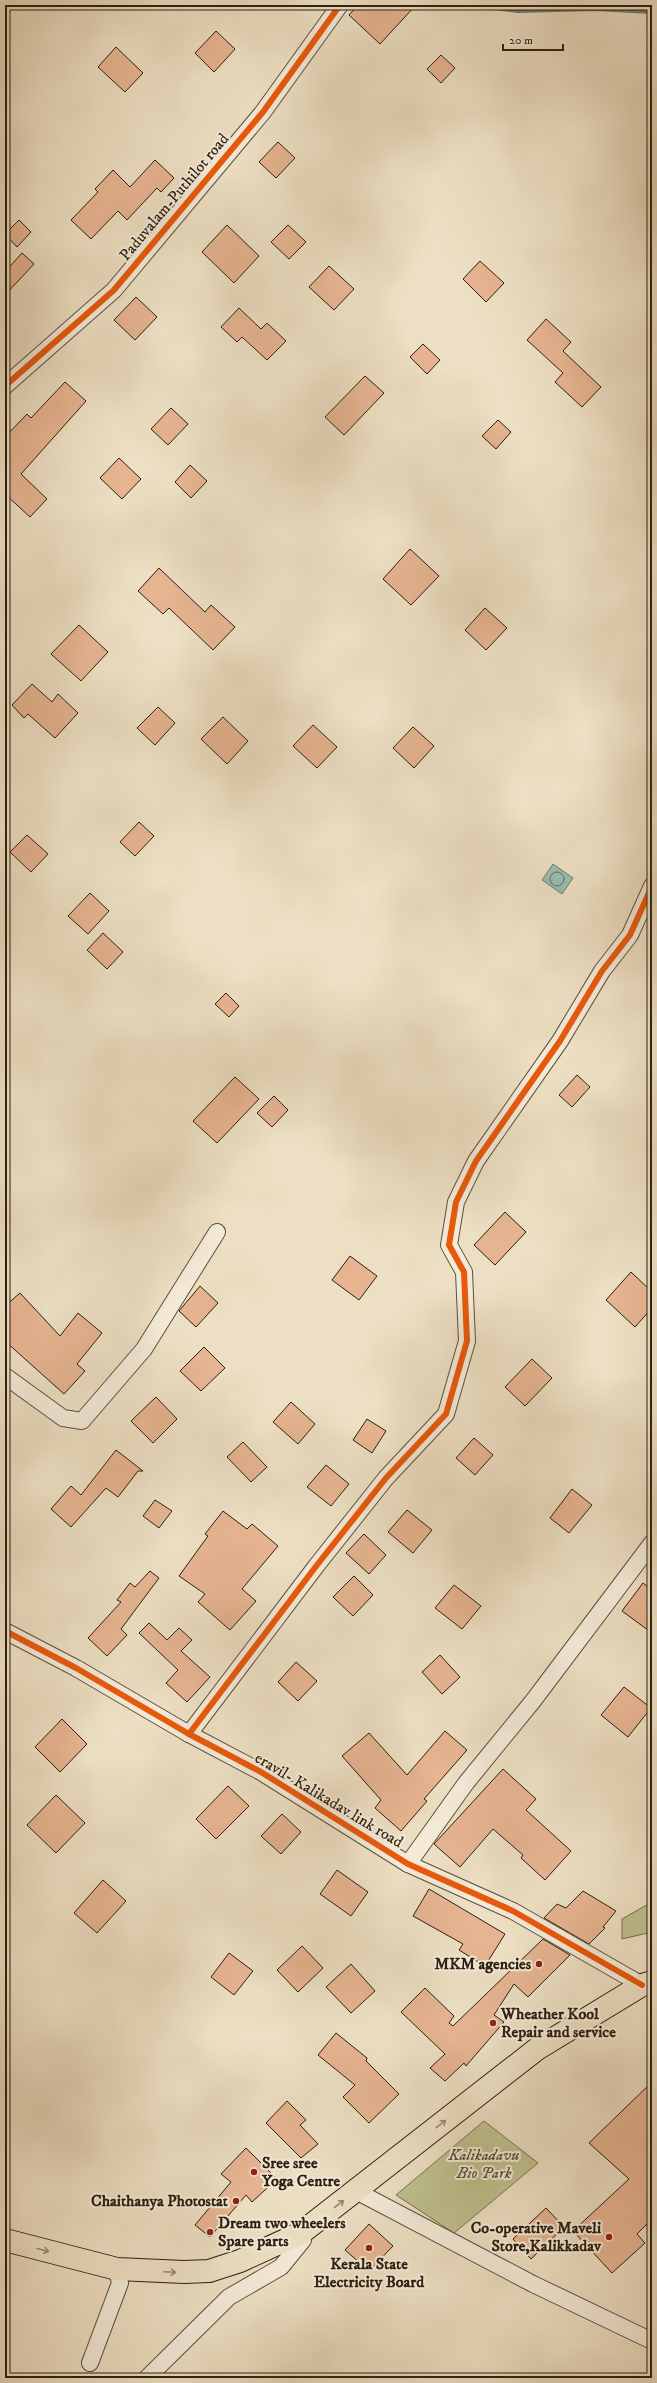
<svg xmlns="http://www.w3.org/2000/svg" width="657" height="2383" font-family="'IM FELL DW Pica',serif">
  <style>
    .green { fill: #bfc08f; stroke: #767050 }
    .water { fill: #99bdb3; stroke: #6d7e72 }
    .lines { fill: none; stroke-linecap: round; stroke-linejoin: round }
    .shore { stroke: #626e62; stroke-width: 1 }
    .stream { stroke: #6d7e72; stroke-width: 6 }
    .building { fill: #e6b491; stroke: #2c2010 }
    .street-casing { stroke: #5c503d; stroke-width: 18 }
    .highway-casing { stroke: #2c2010; stroke-width: 24 }
    .street { stroke: #f3ead8; stroke-width: 16 }
    .highway { stroke: #eddfc3; stroke-width: 22 }
    .cycleway-casing { stroke: #f3ead8; stroke-width: 8 }
    .cycleway { stroke: #e8590c; stroke-width: 6 }
    .oneway { stroke: #968972 }
    .poi-dot { fill: #8f2418; stroke: #f3ead8; stroke-width: 1.5 }
    .labels { text-anchor: middle; dominant-baseline: central; stroke-width: 4; stroke-linejoin: round; paint-order: stroke }
    .street-label { font-size: 16px; fill: #2c2010; stroke: #f3ead8 }
    .poi-label { font-size: 16px; font-weight: bold; fill: #2c2010; stroke: #f3ead8; text-anchor: end }
    .park-label { font-size: 16px; font-style: italic; fill: #585036; stroke: #f3ead8 }
  </style>
  <rect width="100%" height="100%" fill="#eddfc3"/>
  <filter id="stains"><feTurbulence type="fractalNoise" baseFrequency=".005" numOctaves="4"/><feColorMatrix values="0 0 0 0 .2 0 0 0 0 .09 0 0 0 0 .02 0 0 0 .5 -.17"/></filter>
  <radialGradient id="worn" r=".72"><stop offset=".6" stop-color="#630" stop-opacity="0"/><stop offset="1" stop-color="#630" stop-opacity=".3"/></radialGradient>
  <g class="green">
    <path d="M652,1902V1932L622,1939V1919Z"/>
    <path d="M484,2121L538,2163L454,2233L396,2195Z"/>
  </g>
  <path class="water" d="M553,864L573,878L562,894L542,880Z"/>
  <g class="lines">
    <circle class="shore" cx="557" cy="879" r="7"/>
    <path class="stream" d="M476,5L518,10L595,8L652,11"/>
  </g>
  <g class="building">
    <path d="M358,5H416L380,44L349,15Z"/>
    <path d="M216,31L235,49L214,72L195,53Z"/>
    <path d="M116,47L143,73L125,92L98,67Z"/>
    <path d="M441,55L455,68L441,83L427,69Z"/>
    <path d="M278,142L295,158L276,178L259,162Z"/>
    <path d="M155,160L174,178L161,192L157,188L127,220L118,211L91,239L71,220L98,192L95,189L113,170L130,187Z"/>
    <path d="M19,220L31,232L17,247L5,234Z"/>
    <path d="M227,225L259,256L234,283L202,252Z"/>
    <path d="M288,225L306,242L289,259L271,242Z"/>
    <path d="M22,253L34,264L5,295V272Z"/>
    <path d="M480,261L504,283L486,302L463,279Z"/>
    <path d="M329,266L354,289L334,310L309,287Z"/>
    <path d="M136,297L157,317L135,340L114,320Z"/>
    <path d="M239,308L261,329L267,323L286,341L267,360L242,337L237,342L221,327Z"/>
    <path d="M546,319L571,342L563,351L601,387L582,407L555,382L563,373L527,340Z"/>
    <path d="M423,344L440,360L427,374L410,357Z"/>
    <path d="M365,376L384,393L344,435L325,417Z"/>
    <path d="M65,382L86,401L21,474L47,499L30,517L5,494V437L27,414L31,418Z"/>
    <path d="M171,408L188,424L168,445L151,429Z"/>
    <path d="M498,420L511,432L496,449L482,436Z"/>
    <path d="M119,458L141,479L122,499L100,478Z"/>
    <path d="M190,465L207,481L191,498L175,482Z"/>
    <path d="M410,549L439,576L411,605L383,579Z"/>
    <path d="M159,568L205,612L211,605L235,627L213,650L169,608L163,614L138,591Z"/>
    <path d="M485,608L507,628L486,650L465,630Z"/>
    <path d="M79,625L108,652L81,681L51,654Z"/>
    <path d="M32,684L52,702L58,694L78,713L55,738L28,714L24,718L12,705Z"/>
    <path d="M158,707L175,723L155,745L137,728Z"/>
    <path d="M223,717L248,741L227,764L201,739Z"/>
    <path d="M313,725L337,747L317,768L293,746Z"/>
    <path d="M413,727L434,746L414,768L393,748Z"/>
    <path d="M139,822L154,836L135,856L120,842Z"/>
    <path d="M27,835L48,854L31,872L10,852Z"/>
    <path d="M90,893L109,911L88,934L68,916Z"/>
    <path d="M103,933L123,952L107,969L87,950Z"/>
    <path d="M226,993L239,1006L229,1017L215,1004Z"/>
    <path d="M577,1075L590,1087L572,1107L559,1095Z"/>
    <path d="M235,1077L259,1099L217,1143L193,1121Z"/>
    <path d="M274,1096L288,1110L272,1127L257,1113Z"/>
    <path d="M505,1212L526,1232L495,1265L474,1245Z"/>
    <path d="M350,1256L377,1276L359,1300L332,1280Z"/>
    <path d="M631,1272L652,1292V1308L635,1327L606,1300Z"/>
    <path d="M200,1286L218,1303L196,1327L179,1311Z"/>
    <path d="M20,1293L60,1336L78,1313L102,1333L77,1364L85,1371L64,1394L5,1341V1306Z"/>
    <path d="M204,1347L225,1368L201,1391L180,1371Z"/>
    <path d="M532,1359L552,1378L525,1406L505,1387Z"/>
    <path d="M156,1397L177,1419L153,1443L131,1421Z"/>
    <path d="M291,1402L315,1424L298,1444L273,1422Z"/>
    <path d="M367,1419L386,1431L372,1453L353,1440Z"/>
    <path d="M474,1438L493,1455L475,1475L456,1458Z"/>
    <path d="M243,1442L267,1467L251,1482L227,1457Z"/>
    <path d="M116,1450L143,1471H138L118,1497L106,1488L71,1527L51,1509L71,1486L81,1495Z"/>
    <path d="M326,1465L349,1484L331,1506L307,1487Z"/>
    <path d="M572,1489L592,1505L569,1533L550,1518Z"/>
    <path d="M155,1500L172,1511L159,1528L143,1516Z"/>
    <path d="M407,1510L432,1530L413,1553L388,1532Z"/>
    <path d="M223,1511L247,1529L252,1524L278,1546L242,1589L256,1601L230,1630L198,1602L205,1594L179,1576L208,1536L205,1534Z"/>
    <path d="M364,1534L386,1555L369,1574L346,1553Z"/>
    <path d="M150,1571L159,1578L121,1629L127,1635L107,1656L88,1638L121,1602L117,1600L130,1583L135,1587Z"/>
    <path d="M354,1576L373,1595L353,1616L333,1597Z"/>
    <path d="M643,1583L652,1590V1633L622,1611Z"/>
    <path d="M454,1585L481,1606L462,1629L435,1608Z"/>
    <path d="M149,1623L167,1640L179,1628L192,1640L181,1651L210,1677L187,1702L166,1683L178,1670L139,1633Z"/>
    <path d="M440,1655L460,1677L442,1694L422,1672Z"/>
    <path d="M296,1662L317,1681L298,1701L278,1682Z"/>
    <path d="M624,1687L651,1708L628,1737L601,1715Z"/>
    <path d="M62,1719L87,1744L60,1772L35,1747Z"/>
    <path d="M445,1731L467,1750L424,1799L427,1801L401,1831L375,1808L381,1800L342,1756L369,1733L407,1775Z"/>
    <path d="M503,1769L536,1799L526,1810L571,1851L545,1880L521,1858L523,1855L493,1829L460,1867L434,1844Z"/>
    <path d="M228,1786L249,1806L216,1839L196,1819Z"/>
    <path d="M56,1795L85,1823L56,1853L27,1825Z"/>
    <path d="M282,1814L301,1832L281,1854L261,1836Z"/>
    <path d="M337,1870L368,1892L351,1916L320,1894Z"/>
    <path d="M103,1880L126,1901L97,1933L74,1913Z"/>
    <path d="M429,1889L505,1934L485,1966L459,1950L463,1944L413,1916Z"/>
    <path d="M583,1891L616,1911L603,1927L605,1928L589,1944L544,1918L557,1904L566,1908Z"/>
    <path d="M543,1939L570,1955L528,1997L514,1984L494,2015L504,2022L466,2066L464,2063L445,2081L430,2068L445,2054L401,2012L425,1988L454,2016L449,2023L453,2026Z"/>
    <path d="M302,1946L323,1968L298,1992L277,1970Z"/>
    <path d="M229,1953L253,1971L234,1995L211,1977Z"/>
    <path d="M351,1964L375,1991L351,2013L326,1987Z"/>
    <path d="M336,2033L367,2058L366,2061L399,2094L369,2123L343,2097L355,2085L318,2055Z"/>
    <path d="M652,2082V2219L637,2234L645,2243L612,2273L573,2231L629,2179L589,2143Z"/>
    <path d="M287,2101L306,2120L300,2125L318,2144L301,2158L266,2123Z"/>
    <path d="M246,2148L277,2179L252,2202L246,2195L210,2237L195,2225L231,2182L221,2174Z"/>
    <path d="M546,2208L564,2227L531,2259L513,2239Z"/>
    <path d="M369,2224L393,2246L369,2271L345,2250Z"/>
  </g>
  <g class="lines">
    <g class="street-casing">
      <g id="street">
        <path d="M5,386L114,290L263,112L340,5"/>
        <path d="M5,1376L63,1418L82,1421L144,1349L217,1232"/>
        <path d="M5,1631L76,1668L189,1734L261,1772L408,1864L513,1911L642,1985"/>
        <path d="M189,1734L317,1565L386,1478L446,1414L467,1341L464,1272L449,1245L456,1202L476,1161L560,1041L602,971L630,935L652,886"/>
        <path d="M408,1864L466,1783L533,1701L652,1543"/>
        <path d="M356,2191L533,2284L652,2341"/>
        <path d="M90,2363L120,2283L117,2269"/>
        <path d="M147,2378L229,2297L281,2267L303,2240L301,2233"/>
      </g>
    </g>
    <g class="highway-casing">
      <path id="highway" d="M5,2240L117,2269L184,2272L209,2271L240,2261L301,2233L537,2049L642,1985L652,1982"/>
    </g>
    <use href="#street" class="street"/>
    <use href="#highway" class="highway"/>
    <g class="cycleway-casing">
      <g id="cycleway">
        <path d="M5,386L114,290L263,112L340,5"/>
        <path d="M5,1631L76,1668L189,1734L261,1772L408,1864L513,1911L642,1985"/>
        <path d="M189,1734L317,1565L386,1478L446,1414L467,1341L464,1272L449,1245L456,1202L476,1161L560,1041L602,971L630,935L652,886"/>
      </g>
    </g>
    <use href="#cycleway" class="cycleway"/>
  </g>
  <defs><path id="oneway-shaft" d="M-6 0H5M1.5-3L5.5 0L1.5 3" fill="none" stroke-width="1.6" stroke-linecap="round" stroke-linejoin="round"/></defs>
  <g class="oneway">
    <use href="#oneway-shaft" transform="translate(441 2124) rotate(-38)"/>
    <use href="#oneway-shaft" transform="translate(339 2204) rotate(-37)"/>
    <use href="#oneway-shaft" transform="translate(43 2250) rotate(15)"/>
    <use href="#oneway-shaft" transform="translate(170 2272) rotate(3)"/>
  </g>
  <g class="poi-dot">
    <circle cx="539" cy="1964" r="4"/>
    <circle cx="493" cy="2023" r="4"/>
    <circle cx="254" cy="2172" r="4"/>
    <circle cx="236" cy="2201" r="4"/>
    <circle cx="210" cy="2232" r="4"/>
    <circle cx="609" cy="2237" r="4"/>
    <circle cx="369" cy="2248" r="4"/>
  </g>
  <g class="labels">
    <g class="street-label">
      <text transform="translate(174 197) rotate(-50)">Paduvalam-Puthilot road</text>
      <text transform="translate(329 1800) rotate(31)">eravil- Kalikadav link road</text>
    </g>
    <g class="poi-label">
      <text x="531" y="1964">MKM agencies</text>
      <text x="501" y="2014" text-anchor="start">Wheather Kool<tspan x="501" dy="18">Repair and service</tspan></text>
      <text x="262" y="2163" text-anchor="start">Sree sree<tspan x="262" dy="18">Yoga Centre</tspan></text>
      <text x="228" y="2201">Chaithanya Photostat</text>
      <text x="218" y="2223" text-anchor="start">Dream two wheelers<tspan x="218" dy="18">Spare parts</tspan></text>
      <text x="601" y="2228">Co-operative Maveli<tspan x="601" dy="18">Store,Kalikkadav</tspan></text>
      <text x="369" y="2264" text-anchor="middle">Kerala State<tspan x="369" dy="18">Electricity Board</tspan></text>
    </g>
    <g class="park-label">
      <text x="484" y="2155">Kalikadavu<tspan x="484" dy="18">Bio Park</tspan></text>
    </g>
  </g>
  <rect width="657" height="2383" fill="none" stroke="#eddfc3" stroke-width="20"/>
  <rect x="6" y="6" width="645" height="2371" fill="none" stroke="#2c2010" stroke-width="2"/>
  <rect x="10" y="10" width="637" height="2363" fill="none" stroke="#2c2010"/>
  <path d="M503 44v6h60v-6" fill="none" stroke="#2c2010" stroke-width="2"/>
  <text x="509" y="44" font-size="12" fill="#2c2010" stroke="#f3ead8" stroke-width="3" paint-order="stroke">20 m</text>
  <rect width="100%" height="100%" filter="url(#stains)"/>
  <rect width="100%" height="100%" fill="url(#worn)"/>
</svg>
